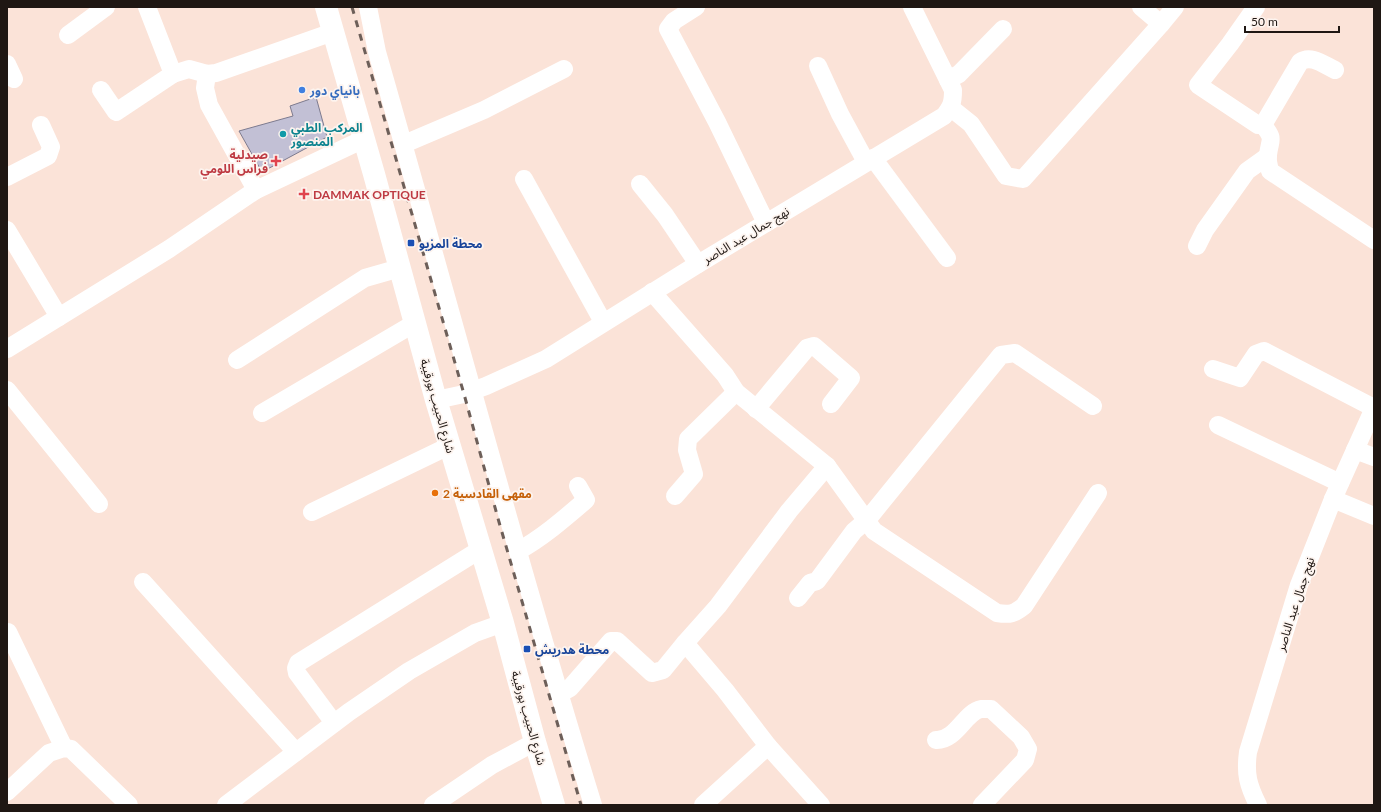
<svg xmlns="http://www.w3.org/2000/svg" width="1381" height="812" font-family="Lato,'Noto Sans Arabic',sans-serif">
  <style>
    .building { fill: #c2c0d5; stroke: #7d7b8f }
    .lines { fill: none; stroke-linecap: round; stroke-linejoin: round }
    .minor { stroke: #fff; stroke-width: 18 }
    .major { stroke: #fff; stroke-width: 22 }
    .rail { stroke: #6d5f59; stroke-width: 3; stroke-dasharray: 7 7; stroke-linecap: butt }
    .shop-dot { fill: #3f7fe0; stroke: #fdf4ef; stroke-width: 1.5 }
    .culture-dot { fill: #0f9aa8; stroke: #fdf4ef; stroke-width: 1.5 }
    .health-dot { fill: #e0444e; stroke: #fdf4ef; stroke-width: 1.5 }
    .transit-dot { fill: #1a4fb4; stroke: #fdf4ef; stroke-width: 1.5 }
    .food-dot { fill: #e8710a; stroke: #fdf4ef; stroke-width: 1.5 }
    .labels { text-anchor: middle; dominant-baseline: central; stroke-width: 3.5; stroke-linejoin: round; paint-order: stroke }
    .shop-label { font-size: 12px; font-weight: bold; fill: #366cbe; stroke: #fdf4ef; text-anchor: start }
    .culture-label { font-size: 12px; font-weight: bold; fill: #0d838f; stroke: #fdf4ef; text-anchor: start }
    .health-label { font-size: 12px; font-weight: bold; fill: #be3a42; stroke: #fdf4ef; text-anchor: end }
    .street-label { font-size: 12px; fill: #1f1713; stroke: #fdf4ef }
    .transit-label { font-size: 12px; font-weight: bold; fill: #164399; stroke: #fdf4ef; text-anchor: start }
    .food-label { font-size: 12px; font-weight: bold; fill: #c56008; stroke: #fdf4ef; text-anchor: start }
  </style>
  <rect width="100%" height="100%" fill="#fbe3d8"/>
  <path class="building" d="M316,97L327,137L262,172L239,131L293,116L290,106Z"/>
  <g class="lines">
    <g class="minor">
      <path d="M147,7L173,74L189,69L207,74L216,73L333,32"/>
      <path d="M368,7L377,52C449,303 516,555 593,805"/>
      <path d="M696,7L674,21L668,29L717,122L766,223"/>
      <path d="M1256,7L1230,44L1198,85L1258,125H1263C1275,140 1270,138 1268,155C1267,160 1269,166 1270,171L1374,240"/>
      <path d="M1161,24L1175,7"/>
      <path d="M68,35L106,7"/>
      <path d="M7,64L14,79"/>
      <path d="M818,66L840,114L866,162"/>
      <path d="M207,74L205,88L209,105L256,190"/>
      <path d="M948,80L959,74L1003,29"/>
      <path d="M101,90L116,112L173,74"/>
      <path d="M951,108L971,124L1006,176L1023,179L1161,24L1141,7"/>
      <path d="M1263,125L1300,62C1311,54 1324,65 1335,70"/>
      <path d="M404,144L484,110L564,69"/>
      <path d="M873,158L947,258"/>
      <path d="M7,177L48,156L51,147L41,125"/>
      <path d="M524,179L603,322"/>
      <path d="M640,184L665,215L698,264"/>
      <path d="M7,230L59,317"/>
      <path d="M1197,246L1205,230L1247,171L1268,156"/>
      <path d="M652,292L725,375L736,392L827,466L874,531L997,613C1010,615 1014,614 1024,606L1098,493"/>
      <path d="M7,349L169,249L256,190L364,139"/>
      <path d="M237,360L365,278L400,268"/>
      <path d="M1213,369L1240,378L1256,354L1264,351L1374,408"/>
      <path d="M7,390L99,504"/>
      <path d="M436,400L464,394L486,386L546,359L698,264L944,116C952,106 953,102 953,90L912,7"/>
      <path d="M756,409L807,348L814,346L851,378L831,404"/>
      <path d="M262,413L415,323"/>
      <path d="M1218,425L1340,483"/>
      <path d="M1355,450L1374,457"/>
      <path d="M675,496L694,474L687,450L688,439L736,392"/>
      <path d="M1333,499L1374,516"/>
      <path d="M312,512L449,446"/>
      <path d="M518,551C542,538 565,518 586,500L578,486"/>
      <path d="M143,582L296,752"/>
      <path d="M798,598L810,583L817,581L854,531L867,520L1001,355L1015,353L1093,406"/>
      <path d="M8,632L64,748"/>
      <path d="M559,694L570,688L611,641H617L652,673L663,670L685,643"/>
      <path d="M334,723L297,673L296,668L298,663L481,549"/>
      <path d="M936,740C956,741 965,712 981,709C984,709 988,709 991,709L1021,737L1028,749L1025,760L982,805"/>
      <path d="M768,746L725,690L685,643L718,606L789,511L827,466"/>
      <path d="M7,792L49,753L64,748L71,749L129,805"/>
      <path d="M226,805L349,712L409,671L475,633L503,623"/>
      <path d="M433,805L492,765L535,742"/>
      <path d="M703,805L768,746L821,805"/>
      <path d="M1258,805C1248,785 1245,774 1248,752L1299,585L1333,499L1374,408"/>
    </g>
    <path class="major" d="M326,7L374,174L436,400L503,623L535,742L554,805"/>
    <path class="rail" d="M352,7L464,394L499,522L581,805"/>
  </g>
  <circle class="shop-dot" cx="302" cy="90" r="4"/>
  <circle class="culture-dot" cx="283" cy="134" r="4"/>
  <g class="health-dot">
    <path d="M274 155h4v4h4v4h-4v4h-4v-4h-4v-4h4z"/>
    <path d="M302 188h4v4h4v4h-4v4h-4v-4h-4v-4h4z"/>
  </g>
  <g class="transit-dot">
    <rect x="407" y="239" width="8" height="8" rx="2"/>
    <rect x="523" y="645" width="8" height="8" rx="2"/>
  </g>
  <circle class="food-dot" cx="435" cy="493" r="4"/>
  <g class="labels">
    <g class="shop-label">
      <text x="310" y="90">بانياي دور</text>
    </g>
    <g class="culture-label">
      <text x="291" y="127">المركب الطبي<tspan x="291" dy="14">المنصور</tspan></text>
    </g>
    <g class="health-label">
      <text x="268" y="154">صيدلية<tspan x="268" dy="14">فراس اللومي</tspan></text>
      <text x="313" y="194" text-anchor="start">DAMMAK OPTIQUE</text>
    </g>
    <g class="street-label">
      <text transform="translate(746 235) rotate(-31)">نهج جمال عبد الناصر</text>
      <text transform="translate(438 406) rotate(74)">شارع الحبيب بورقيبة</text>
      <text transform="translate(1295 604) rotate(-72)">نهج جمال عبد الناصر</text>
      <text transform="translate(529 718) rotate(74)">شارع الحبيب بورقيبة</text>
    </g>
    <g class="transit-label">
      <text x="419" y="243">محطة المزيو</text>
      <text x="535" y="649">محطة هدريش</text>
    </g>
    <g class="food-label">
      <text x="443" y="493">مقهى القادسية 2</text>
    </g>
  </g>
  <rect width="1381" height="812" fill="none" stroke="#1f1713" stroke-width="16"/>
  <path d="M1245 26v6h94v-6" fill="none" stroke="#1f1713" stroke-width="2"/>
  <text x="1251" y="26" font-size="12" fill="#1f1713" stroke="#fdf4ef" stroke-width="3" paint-order="stroke">50 m</text>
</svg>
